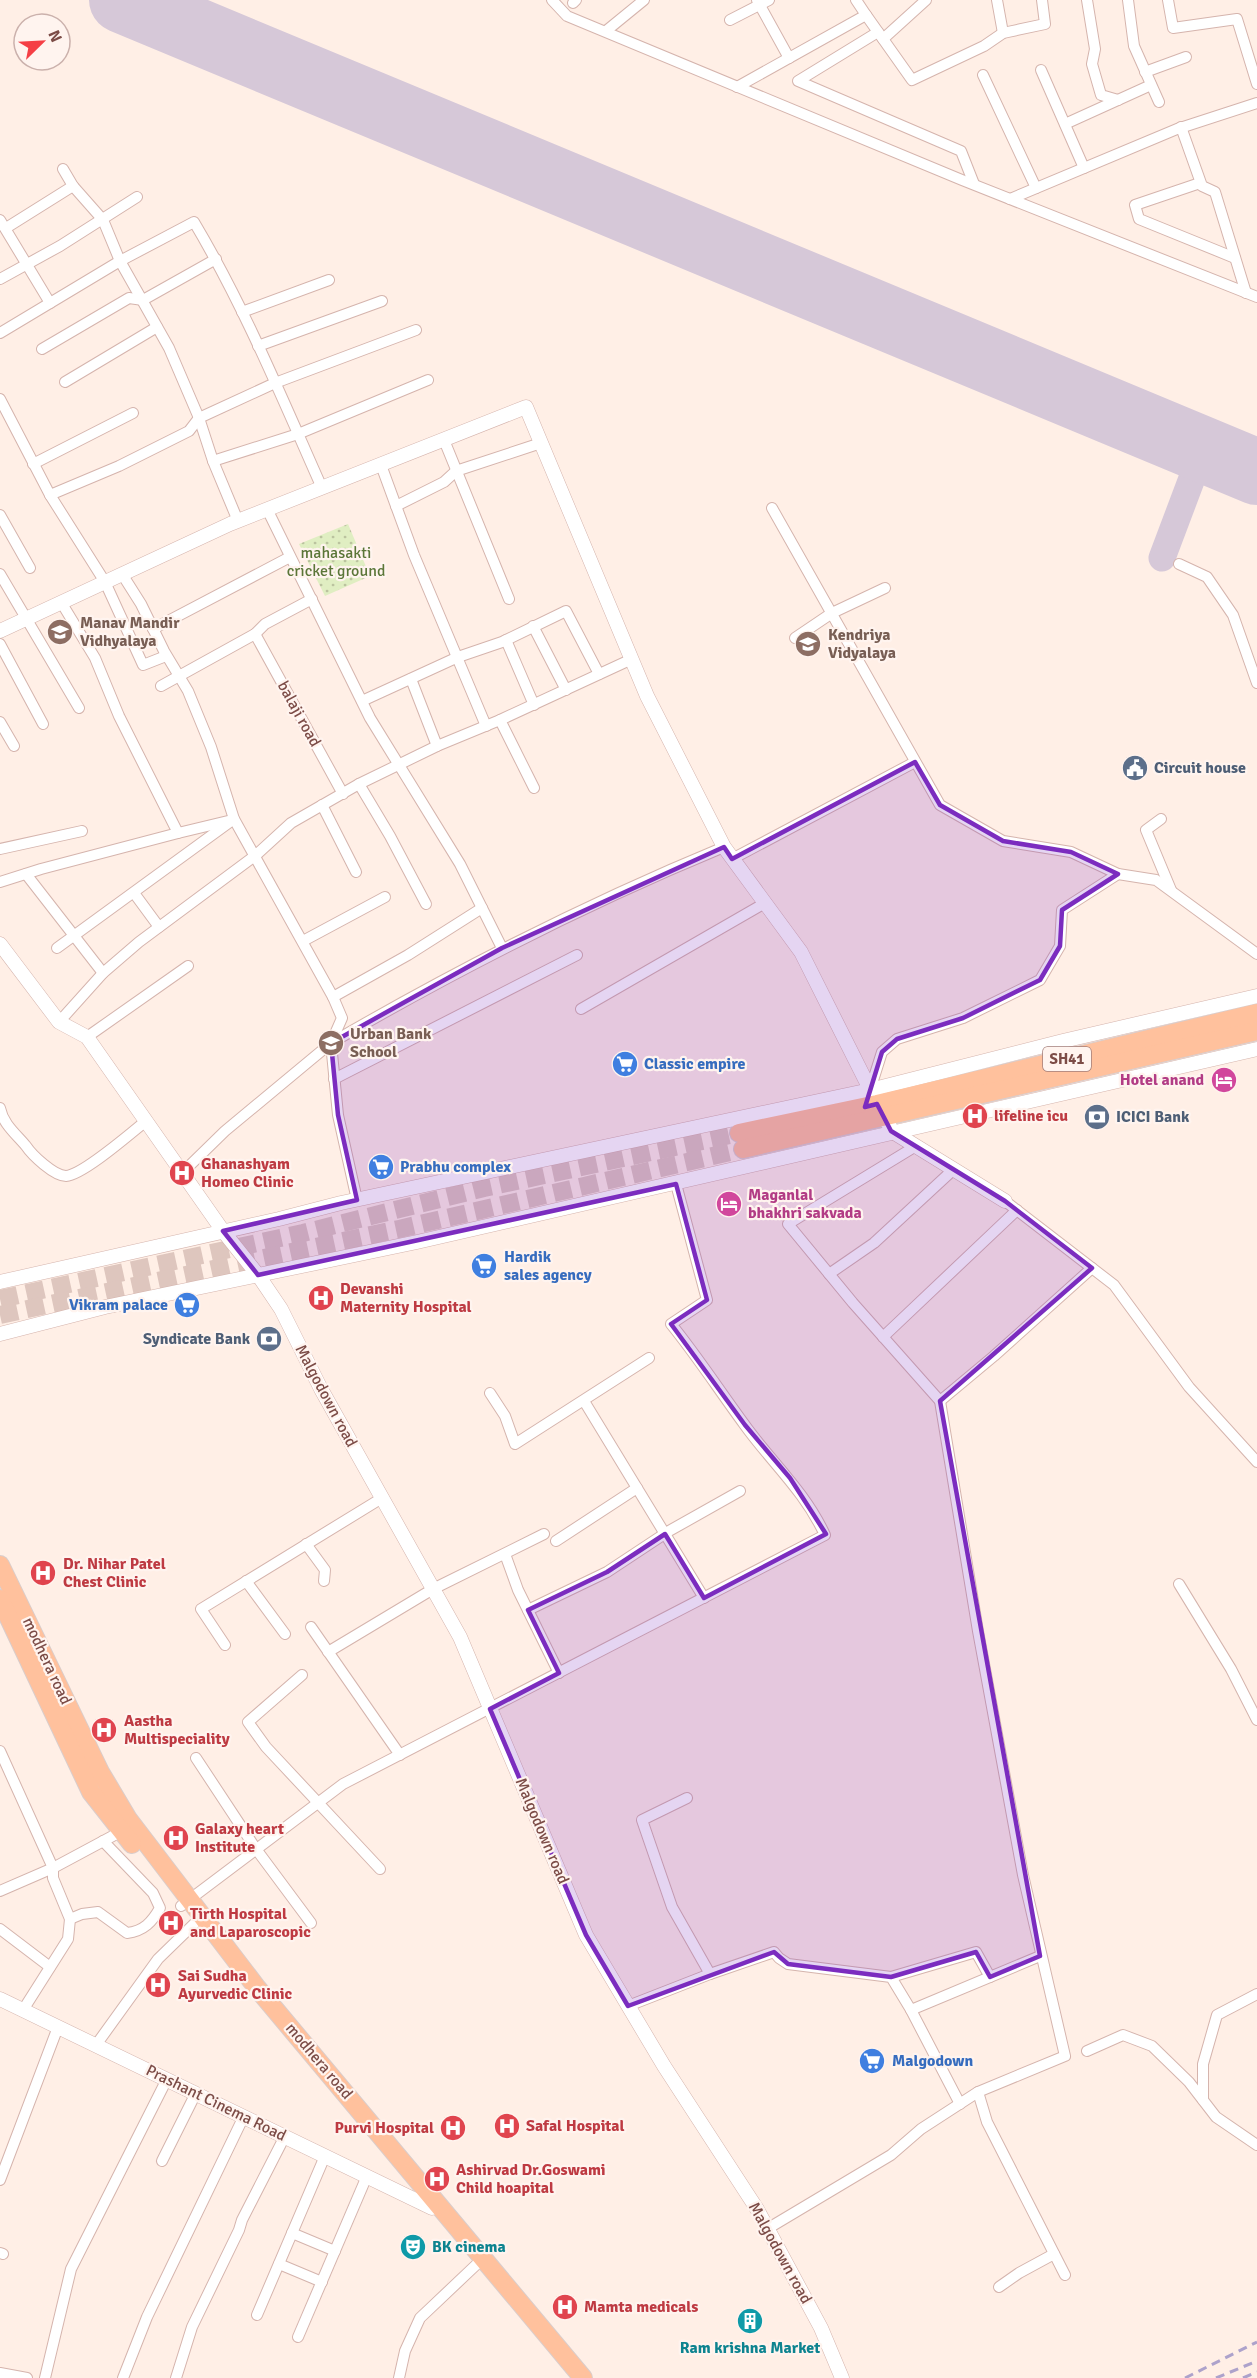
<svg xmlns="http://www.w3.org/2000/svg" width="1257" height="2378" font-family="Signika,sans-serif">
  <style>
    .park { fill: url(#park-dots) }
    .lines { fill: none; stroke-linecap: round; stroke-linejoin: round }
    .taxiway { stroke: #d6c8d8; stroke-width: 27 }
    .runway { stroke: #d6c8d8; stroke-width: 66 }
    .primary-tunnel { stroke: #dec6be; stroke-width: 18; stroke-dasharray: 18 9; stroke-linecap: butt }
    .minor-casing { stroke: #d5b4ad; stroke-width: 12 }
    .tertiary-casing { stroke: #d5b4ad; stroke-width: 15 }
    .primary-casing { stroke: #dacdcb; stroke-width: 20 }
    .minor { stroke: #fff; stroke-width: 10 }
    .tertiary { stroke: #fff; stroke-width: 14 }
    .primary { stroke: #ffc19d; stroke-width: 18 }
    .rail { stroke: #ada2cb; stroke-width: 3; stroke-dasharray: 9 6; stroke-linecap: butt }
    .marked { fill: #7b2cbf; fill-opacity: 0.2; stroke: #7b2cbf; stroke-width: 4.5; stroke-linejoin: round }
    .labels { text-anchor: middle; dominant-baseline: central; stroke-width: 4.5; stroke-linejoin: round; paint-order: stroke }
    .shield { fill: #fff4ef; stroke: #a37e79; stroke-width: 1.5 }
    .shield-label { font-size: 15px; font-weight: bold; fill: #7c4c47 }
    .park-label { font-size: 16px; fill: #5b7638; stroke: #fff4ef }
    .education-label { font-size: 16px; font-weight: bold; fill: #785e54; stroke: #fff4ef; text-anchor: start }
    .street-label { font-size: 16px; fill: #7c4c47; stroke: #fff4ef }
    .service-label { font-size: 16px; font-weight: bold; fill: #4e5e75; stroke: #fff4ef; text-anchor: start }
    .shop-label { font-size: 16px; font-weight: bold; fill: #366cbe; stroke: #fff4ef; text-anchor: start }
    .hotel-label { font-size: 16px; font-weight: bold; fill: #b23c85; stroke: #fff4ef; text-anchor: end }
    .health-label { font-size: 16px; font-weight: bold; fill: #be3a42; stroke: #fff4ef; text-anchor: start }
    .culture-label { font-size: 16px; font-weight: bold; fill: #0d838f; stroke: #fff4ef; text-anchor: start }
  </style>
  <defs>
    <pattern id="park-dots" width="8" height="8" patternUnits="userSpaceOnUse" patternTransform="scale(1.5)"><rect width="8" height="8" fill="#e0eec2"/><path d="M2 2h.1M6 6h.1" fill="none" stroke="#bbc39f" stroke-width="1.8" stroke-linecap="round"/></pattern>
  </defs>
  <rect width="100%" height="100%" fill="#ffefe6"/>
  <path class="park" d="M348,524L370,576L325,596L299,544Z"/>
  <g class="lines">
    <path class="taxiway" d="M1162,558L1203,449"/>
    <path class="runway" d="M122,0L1257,472"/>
    <g class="primary-tunnel">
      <path d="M0,1299L303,1233L484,1188L739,1133"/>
      <path d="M0,1315L399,1229L743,1149"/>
    </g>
    <g class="minor-casing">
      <g id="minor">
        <path d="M552,0L567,16L962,180L1257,297"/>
        <path d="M757,0L789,58"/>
        <path d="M997,0L1003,33"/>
        <path d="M1087,0L1095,49L1092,64L1101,95L1118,100"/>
        <path d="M1128,0L1134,46L1159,102"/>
        <path d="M1168,0L1173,28L1237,19L1257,84"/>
        <path d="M573,3L576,0"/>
        <path d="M866,15L912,80L984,46L1003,33L1045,24L1042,0"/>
        <path d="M730,20L769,0"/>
        <path d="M606,31L644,0"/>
        <path d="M878,32L798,81L961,151L974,184"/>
        <path d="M883,39L926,0"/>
        <path d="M1041,70L1084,168"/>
        <path d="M1145,72L1186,57"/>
        <path d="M983,75L1036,188"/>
        <path d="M737,87L866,15L856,0"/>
        <path d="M1065,124L1151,85"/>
        <path d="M1181,127L1202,186L1215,192L1246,293"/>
        <path d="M63,169L73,186L103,220L120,261L169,348L199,418L213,461L238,521"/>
        <path d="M1200,183L1135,205L1139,219L1235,258"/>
        <path d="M1010,199L1177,129L1257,103"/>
        <path d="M0,220L50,303"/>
        <path d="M6,228L73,186"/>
        <path d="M0,279L60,246L137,197"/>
        <path d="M242,312L329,280"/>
        <path d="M0,333L120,261L194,222C244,306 282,398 322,488"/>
        <path d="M258,346L382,301"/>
        <path d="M42,349L129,298L143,300L216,259"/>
        <path d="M65,382L157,327"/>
        <path d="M0,399L50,495L105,582L143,665L166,656"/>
        <path d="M444,440L509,599"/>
        <path d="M213,461L298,434L428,380"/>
        <path d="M33,464L133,413"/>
        <path d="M381,465L414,555L486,726"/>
        <path d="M50,495L119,466L189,431L199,418L275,383L416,330"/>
        <path d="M396,506L444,482L456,471L541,443"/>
        <path d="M772,508L940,805L1003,841L1071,852L1118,874L1156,880L1257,954"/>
        <path d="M267,509L370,718L460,864L502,948"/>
        <path d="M0,515L30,568"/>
        <path d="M1179,564L1207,577L1233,615L1257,683"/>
        <path d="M0,574L79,708"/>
        <path d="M122,574L141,604L164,651L188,691L211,747L234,819L333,997L342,1018L331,1043L225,1131L182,1173"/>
        <path d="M533,626L566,690"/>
        <path d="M153,629L290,557"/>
        <path d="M255,634L343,794"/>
        <path d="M795,638L832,613L885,588"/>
        <path d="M506,640L534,705"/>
        <path d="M0,644L43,724"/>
        <path d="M411,679L437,746"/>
        <path d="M161,686L255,634L265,624L312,599"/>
        <path d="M362,701L458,657L502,642L566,611L599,674"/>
        <path d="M500,720L534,788"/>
        <path d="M0,722L14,746"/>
        <path d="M359,784L390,836L426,904"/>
        <path d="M322,805L356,872"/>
        <path d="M1161,819L1146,830L1171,890"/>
        <path d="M178,833L228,821"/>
        <path d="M0,849L82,831"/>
        <path d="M732,859L915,762"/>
        <path d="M26,874L103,973"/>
        <path d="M0,882L41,869L178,833L119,716L95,658L61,602"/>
        <path d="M134,893L159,927"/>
        <path d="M303,941L385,897"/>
        <path d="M57,948L234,819"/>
        <path d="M333,997L408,955L482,908"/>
        <path d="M581,1009L765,903"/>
        <path d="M59,1022L103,973L139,942L256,855L291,823L359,784L437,746L500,720L632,659"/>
        <path d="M87,1037L188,966"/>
        <path d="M334,1079L577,955"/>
        <path d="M870,1090L882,1052L897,1039L963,1018L1040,980L1060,946L1062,910L1118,874"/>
        <path d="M0,1108C3,1124 16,1134 26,1146C32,1155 54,1176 66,1176C83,1175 131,1133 146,1121"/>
        <path d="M357,1200L338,1115L331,1043C460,968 586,904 724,847"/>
        <path d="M1005,1201L1114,1285L1189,1387L1257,1462"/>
        <path d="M829,1274L874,1243L954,1169"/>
        <path d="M883,1337L1017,1210"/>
        <path d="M490,1393L505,1416L515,1444L649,1358"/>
        <path d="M584,1401L704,1598"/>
        <path d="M940,1401L994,1356L1092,1268"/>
        <path d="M556,1541L637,1488"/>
        <path d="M306,1544L325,1570L324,1581"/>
        <path d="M505,1554L518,1590L559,1673"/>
        <path d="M246,1581L285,1634"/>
        <path d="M1179,1584L1231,1669L1257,1720"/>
        <path d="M528,1610L607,1572L669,1531L740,1491"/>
        <path d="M311,1627L400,1755"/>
        <path d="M225,1645L201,1609L382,1498"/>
        <path d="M328,1652L433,1589L544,1534"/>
        <path d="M302,1675L248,1722L266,1747L380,1869"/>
        <path d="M0,1751L53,1868L0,1891"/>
        <path d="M196,1758L256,1849L311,1923"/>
        <path d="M687,1798L642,1820L672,1907L710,1974"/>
        <path d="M181,1906L343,1784L825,1535C804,1490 771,1462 744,1424C719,1390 697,1356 671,1324L707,1300L676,1184"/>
        <path d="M70,1919L82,1914L98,1912L127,1933C144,1931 152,1922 160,1908L153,1893L103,1841"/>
        <path d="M0,1929L50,1967"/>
        <path d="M891,1977L976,1952L990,1977"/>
        <path d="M628,2006L710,1974L774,1952L779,1958L788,1964L891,1977L911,2010"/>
        <path d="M23,2010L68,1939L70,1919L53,1878V1868L122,1831"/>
        <path d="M96,2045L158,1959L195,1923"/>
        <path d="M1087,2051L1123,2035L1152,2046L1189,2082L1216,2117L1257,2145"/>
        <path d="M978,2092L987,2122L1065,2275"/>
        <path d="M1203,2100V2064L1217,2015L1257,1994"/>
        <path d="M960,2104L911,2010L1040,1956"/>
        <path d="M162,2161L196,2093"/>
        <path d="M0,2180L58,2027"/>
        <path d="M767,2229L891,2155L921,2129L978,2092L1065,2056L1023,1875L978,1631L940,1401L853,1303L788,1224L916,1146"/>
        <path d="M292,2233L335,2251"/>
        <path d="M0,2253L3,2254"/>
        <path d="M279,2264L322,2282"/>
        <path d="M999,2287L1019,2273L1054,2254"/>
        <path d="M257,2315L325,2156"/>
        <path d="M298,2337L367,2176"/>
        <path d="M0,2373L27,2378"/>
        <path d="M45,2378L71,2269L167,2079"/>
        <path d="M123,2378L147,2317L244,2116"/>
        <path d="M176,2378L192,2327L239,2230L242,2220L285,2136"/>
        <path d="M399,2378L405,2351L420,2318L477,2264"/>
      </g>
    </g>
    <g class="tertiary-casing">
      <g id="tertiary">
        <path d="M0,631L230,524L526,407L647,696L724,847L801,952L884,1117L893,1132L1005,1201"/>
        <path d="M0,944L59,1022L87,1037L223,1231L258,1275L281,1309L321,1389L460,1637L586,1935L664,2066L757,2209L821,2328L842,2378"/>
        <path d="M0,1282L279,1219L341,1203L870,1090L1063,1041L1257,996"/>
        <path d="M0,1334L105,1307L417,1242L1257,1049"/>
        <path d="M0,1999L432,2208"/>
      </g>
    </g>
    <g class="primary-casing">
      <g id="primary">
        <path d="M739,1133L877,1104L1257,1013"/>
        <path d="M743,1149L1257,1031"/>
        <path d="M0,1565L100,1772L128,1819L257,1988L583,2378"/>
        <path d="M0,1599L91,1792L132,1844"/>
      </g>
    </g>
    <use href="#minor" class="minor"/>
    <use href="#tertiary" class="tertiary"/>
    <use href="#primary" class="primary"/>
    <g class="rail">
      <path d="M1185,2378L1257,2342"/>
      <path d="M1216,2378L1257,2361"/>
      <path d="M1243,2378L1257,2372"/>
    </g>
  </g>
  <path class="marked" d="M915,762L940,805L1003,841L1071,852L1118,874L1062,910L1060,946L1040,980L963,1018L897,1039L882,1052L865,1107L877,1104L891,1131L1005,1201L1092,1268L940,1401L1040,1956L990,1977L976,1952L891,1977L788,1964L774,1952L628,2006L586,1935L490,1709L559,1673L528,1610L607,1572L665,1534L704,1598L826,1534L790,1478L745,1425L671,1324L707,1300L676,1184L258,1275L223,1231L357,1200L338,1115L331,1043L502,948L724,847L732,859Z"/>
  <defs>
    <g id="university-disc" transform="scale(1.35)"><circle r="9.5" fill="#8d6e63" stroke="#fff4ef"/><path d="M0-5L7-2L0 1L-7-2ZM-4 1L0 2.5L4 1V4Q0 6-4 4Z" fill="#fff"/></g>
    <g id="school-disc" transform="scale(1.35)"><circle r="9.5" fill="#8d6e63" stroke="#fff4ef"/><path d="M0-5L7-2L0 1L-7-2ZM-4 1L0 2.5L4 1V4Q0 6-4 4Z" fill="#fff"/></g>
    <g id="civic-disc" transform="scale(1.35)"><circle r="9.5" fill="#5c6f8a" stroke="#fff4ef"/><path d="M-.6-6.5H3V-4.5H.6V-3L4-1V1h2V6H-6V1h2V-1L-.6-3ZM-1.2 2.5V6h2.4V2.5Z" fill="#fff"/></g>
    <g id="supermarket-disc" transform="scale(1.35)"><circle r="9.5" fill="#3f7fe0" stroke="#fff4ef"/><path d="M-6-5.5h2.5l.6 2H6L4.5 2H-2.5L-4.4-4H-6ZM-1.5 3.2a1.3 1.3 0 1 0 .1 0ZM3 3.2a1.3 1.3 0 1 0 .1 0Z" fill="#fff"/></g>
    <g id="hotel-disc" transform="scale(1.35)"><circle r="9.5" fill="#d1479c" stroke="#fff4ef"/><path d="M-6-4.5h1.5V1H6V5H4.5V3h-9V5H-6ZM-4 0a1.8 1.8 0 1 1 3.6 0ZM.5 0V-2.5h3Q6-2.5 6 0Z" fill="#fff"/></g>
    <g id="hospital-disc" transform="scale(1.35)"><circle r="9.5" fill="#e0444e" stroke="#fff4ef"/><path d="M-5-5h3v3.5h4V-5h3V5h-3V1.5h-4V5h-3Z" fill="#fff"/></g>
    <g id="bank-disc" transform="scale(1.35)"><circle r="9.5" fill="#5c6f8a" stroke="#fff4ef"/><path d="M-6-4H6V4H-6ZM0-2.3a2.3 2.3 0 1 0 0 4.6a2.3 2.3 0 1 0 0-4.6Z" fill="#fff"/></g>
    <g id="theatre-disc" transform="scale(1.35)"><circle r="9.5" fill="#0f9aa8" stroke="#fff4ef"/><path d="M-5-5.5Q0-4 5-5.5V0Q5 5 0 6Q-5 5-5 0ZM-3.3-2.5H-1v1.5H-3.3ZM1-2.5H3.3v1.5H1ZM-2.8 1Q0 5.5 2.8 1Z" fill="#fff"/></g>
    <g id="building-disc" transform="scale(1.35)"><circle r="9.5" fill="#0f9aa8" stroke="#fff4ef"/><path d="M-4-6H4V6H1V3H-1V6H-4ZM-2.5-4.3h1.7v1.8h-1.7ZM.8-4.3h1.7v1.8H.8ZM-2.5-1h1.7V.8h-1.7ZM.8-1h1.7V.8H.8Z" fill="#fff"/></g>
  </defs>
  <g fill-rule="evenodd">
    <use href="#university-disc" x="60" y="632"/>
    <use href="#school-disc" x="808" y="644"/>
    <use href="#civic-disc" x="1135" y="768"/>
    <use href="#school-disc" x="331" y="1043"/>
    <use href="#supermarket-disc" x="625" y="1064"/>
    <use href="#hotel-disc" x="1224" y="1080"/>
    <use href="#hospital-disc" x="975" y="1116"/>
    <use href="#bank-disc" x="1097" y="1117"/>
    <use href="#supermarket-disc" x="381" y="1167"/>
    <use href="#hospital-disc" x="182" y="1173"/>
    <use href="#hotel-disc" x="729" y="1204"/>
    <use href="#supermarket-disc" x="484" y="1266"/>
    <use href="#hospital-disc" x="321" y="1298"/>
    <use href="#supermarket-disc" x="187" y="1305"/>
    <use href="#bank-disc" x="269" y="1339"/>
    <use href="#hospital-disc" x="43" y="1573"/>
    <use href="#hospital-disc" x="104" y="1730"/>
    <use href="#hospital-disc" x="176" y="1838"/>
    <use href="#hospital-disc" x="171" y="1923"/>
    <use href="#hospital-disc" x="158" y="1985"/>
    <use href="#supermarket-disc" x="872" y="2061"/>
    <use href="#hospital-disc" x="507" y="2126"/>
    <use href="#hospital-disc" x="453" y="2128"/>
    <use href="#hospital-disc" x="437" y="2179"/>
    <use href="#theatre-disc" x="413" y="2247"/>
    <use href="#hospital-disc" x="565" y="2307"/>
    <use href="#building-disc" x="750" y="2321"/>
  </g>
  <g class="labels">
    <rect class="shield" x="1043" y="1047" width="48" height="24" rx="4.5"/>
    <g class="shield-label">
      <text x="1067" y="1059">SH41</text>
    </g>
    <g class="park-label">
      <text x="336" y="553">mahasakti<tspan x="336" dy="18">cricket ground</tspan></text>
    </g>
    <g class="education-label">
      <text x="80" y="623">Manav Mandir<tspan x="80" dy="18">Vidhyalaya</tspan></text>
      <text x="828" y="635">Kendriya<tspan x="828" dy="18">Vidyalaya</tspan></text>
      <text x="350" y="1034">Urban Bank<tspan x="350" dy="18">School</tspan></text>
    </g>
    <g class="street-label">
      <text transform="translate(299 714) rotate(61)">balaji road</text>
      <text transform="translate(326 1396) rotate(62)">Malgodown road</text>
      <text transform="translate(47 1661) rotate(65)">modhera road</text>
      <text transform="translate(542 1831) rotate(67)">Malgodown road</text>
      <text transform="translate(319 2061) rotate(50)">modhera road</text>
      <text transform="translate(216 2103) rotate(26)">Prashant Cinema Road</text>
      <text transform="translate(780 2253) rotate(61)">Malgodown road</text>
    </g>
    <g class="service-label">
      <text x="1154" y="768">Circuit house</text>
      <text x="1116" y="1117">ICICI Bank</text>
      <text x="250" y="1339" text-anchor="end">Syndicate Bank</text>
    </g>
    <g class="shop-label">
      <text x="644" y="1064">Classic empire</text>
      <text x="400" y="1167">Prabhu complex</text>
      <text x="504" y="1257">Hardik<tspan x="504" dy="18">sales agency</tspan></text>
      <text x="168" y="1305" text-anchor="end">Vikram palace</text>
      <text x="892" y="2061">Malgodown</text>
    </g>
    <g class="hotel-label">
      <text x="1204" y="1080">Hotel anand</text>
      <text x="748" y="1195" text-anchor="start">Maganlal<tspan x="748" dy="18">bhakhri sakvada</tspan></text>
    </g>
    <g class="health-label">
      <text x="994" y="1116">lifeline icu</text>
      <text x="201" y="1164">Ghanashyam<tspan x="201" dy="18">Homeo Clinic</tspan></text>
      <text x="340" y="1289">Devanshi<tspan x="340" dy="18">Maternity Hospital</tspan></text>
      <text x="63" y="1564">Dr. Nihar Patel<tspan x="63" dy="18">Chest Clinic</tspan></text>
      <text x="124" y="1721">Aastha<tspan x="124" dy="18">Multispeciality</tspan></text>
      <text x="195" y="1829">Galaxy heart<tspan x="195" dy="18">Institute</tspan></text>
      <text x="190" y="1914">Tirth Hospital<tspan x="190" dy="18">and Laparoscopic</tspan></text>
      <text x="178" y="1976">Sai Sudha<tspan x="178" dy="18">Ayurvedic Clinic</tspan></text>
      <text x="526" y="2126">Safal Hospital</text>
      <text x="434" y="2128" text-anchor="end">Purvi Hospital</text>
      <text x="456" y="2170">Ashirvad Dr.Goswami<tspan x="456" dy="18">Child hoapital</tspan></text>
      <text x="584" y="2307">Mamta medicals</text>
    </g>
    <g class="culture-label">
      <text x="432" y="2247">BK cinema</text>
      <text x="750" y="2348" text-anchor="middle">Ram krishna Market</text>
    </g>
  </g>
  <g transform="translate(42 42) rotate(66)"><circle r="28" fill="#fff4ef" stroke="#cbb1ac" stroke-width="1.5"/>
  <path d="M0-4.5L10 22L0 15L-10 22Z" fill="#f53f45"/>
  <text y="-9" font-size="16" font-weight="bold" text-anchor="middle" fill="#7c4c47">N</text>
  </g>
</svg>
